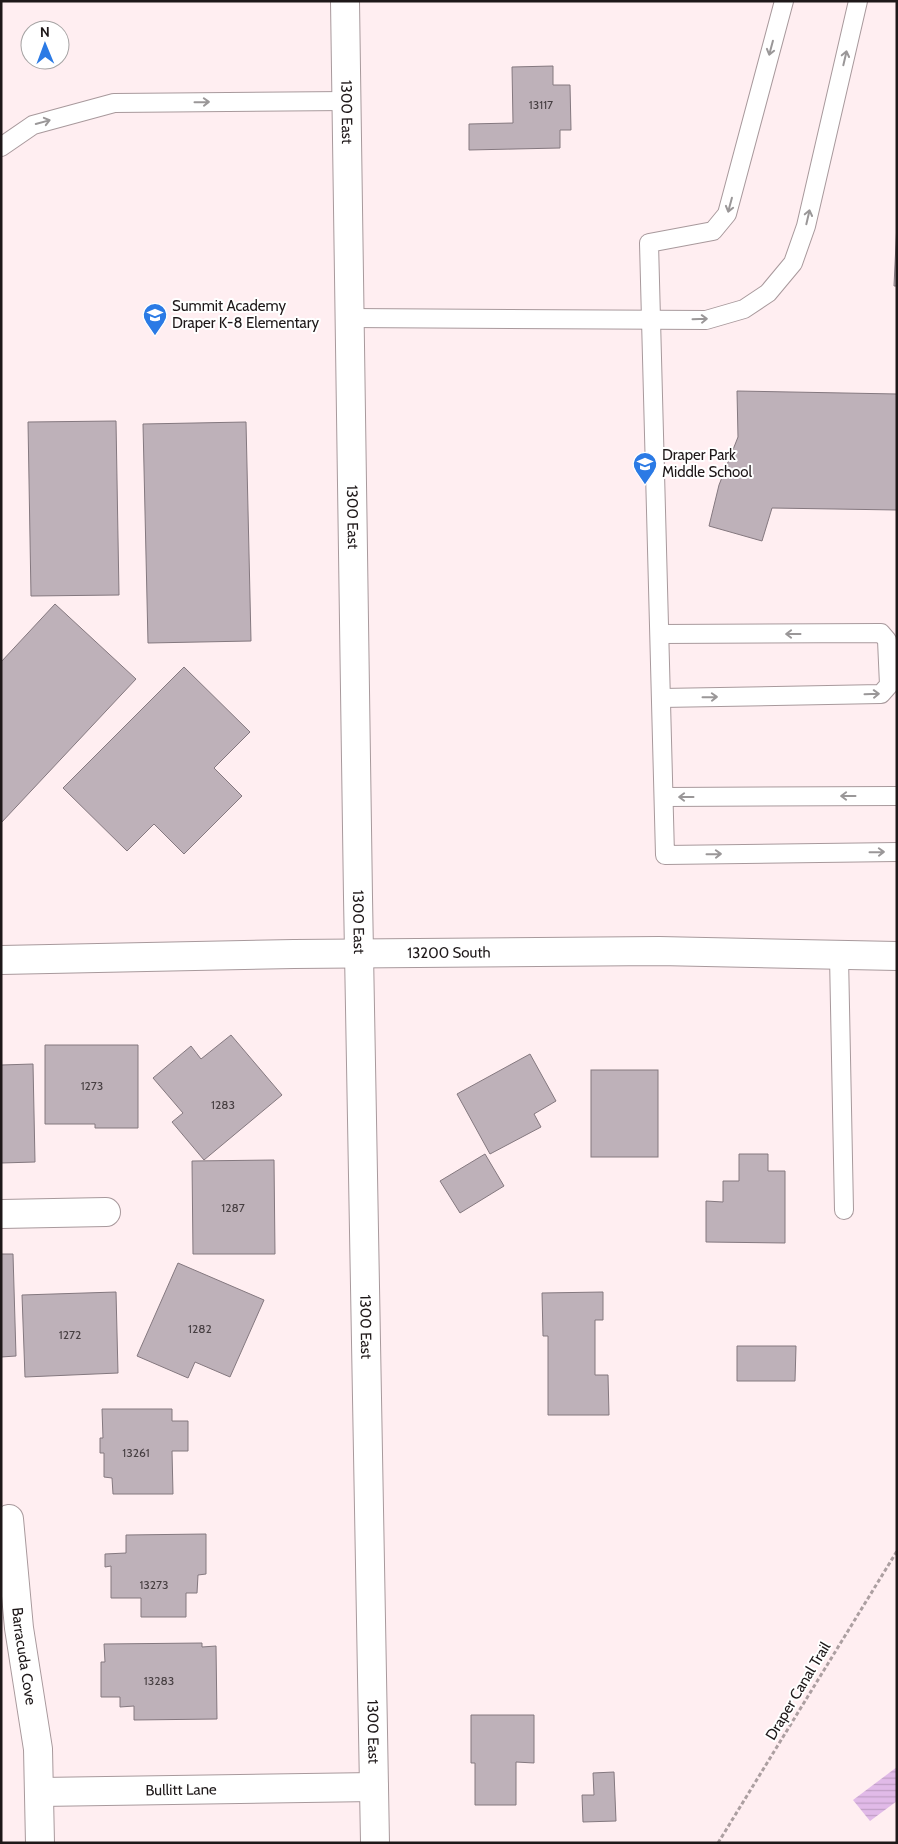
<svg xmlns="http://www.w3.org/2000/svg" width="898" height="1844" font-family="Cabin,sans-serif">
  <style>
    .water { fill: url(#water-rules) }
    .building { fill: #beb1b9; stroke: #84787f }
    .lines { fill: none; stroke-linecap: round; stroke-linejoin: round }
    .lane-casing { stroke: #a8999c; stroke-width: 20 }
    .street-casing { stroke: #a8999c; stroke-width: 30 }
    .secondary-casing { stroke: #a8999c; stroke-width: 30 }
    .path { stroke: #ac9fa1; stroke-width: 3; stroke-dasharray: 4 2.5; stroke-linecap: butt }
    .lane { stroke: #fff; stroke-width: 18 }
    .street { stroke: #fff; stroke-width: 28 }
    .secondary { stroke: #fff; stroke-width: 28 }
    .oneway { stroke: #9a9798 }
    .labels { text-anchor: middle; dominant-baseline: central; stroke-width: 4; stroke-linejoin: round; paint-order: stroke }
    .number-label { font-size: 12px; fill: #463e41 }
    .street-label { font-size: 15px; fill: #1e1819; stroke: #fff }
    .poi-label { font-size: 15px; fill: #1e1819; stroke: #fff; text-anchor: start }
  </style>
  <defs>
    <pattern id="water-rules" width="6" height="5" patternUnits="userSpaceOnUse" patternTransform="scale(1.25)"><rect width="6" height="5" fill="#e1bae8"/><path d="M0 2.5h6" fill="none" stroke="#c19fc6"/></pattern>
  </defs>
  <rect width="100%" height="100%" fill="#ffeef1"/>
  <path class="water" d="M897,1767V1801L870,1821L853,1800Z"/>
  <g class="building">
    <path d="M553,66V85H570L571,130H560V148L469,150V124L513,123L512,67Z"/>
    <path d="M897,222V286H894Z"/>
    <path d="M737,391L897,394V510L772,508L762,541L709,526L719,485L738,437Z"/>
    <path d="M116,421L119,595L31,596L28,422Z"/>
    <path d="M246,422L251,641L148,643L143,424Z"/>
    <path d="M55,604L136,679L1,823V662Z"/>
    <path d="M184,667L250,732L214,768L242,796L184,854L154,824L127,851L63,788Z"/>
    <path d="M231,1035L282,1095L204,1160L172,1122L183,1113L153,1078L191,1046L201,1059Z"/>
    <path d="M45,1045H138V1128H95V1124H45Z"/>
    <path d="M530,1054L556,1101L534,1114L541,1127L490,1154L457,1094Z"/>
    <path d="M33,1064L35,1162L1,1163V1065Z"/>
    <rect x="591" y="1070" width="67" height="87"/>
    <path d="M485,1154L504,1186L460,1213L440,1181Z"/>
    <path d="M739,1154H768V1171H785V1243L706,1242V1201L723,1202V1181H739Z"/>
    <path d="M274,1160L275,1254H193L192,1161Z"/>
    <path d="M1,1254H13L16,1356L1,1357Z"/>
    <path d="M178,1263L264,1300L230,1377L195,1362L188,1378L137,1356Z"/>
    <path d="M116,1292L118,1373L25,1377L22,1295Z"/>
    <path d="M603,1292V1320H595V1375H608L609,1415H548V1336H543L542,1293Z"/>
    <path d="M737,1346H796L795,1381H737Z"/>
    <path d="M102,1409H172V1421H188V1451H172L173,1494H113L112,1478L104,1477V1453H100V1438H103Z"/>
    <path d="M206,1534V1574L198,1575L197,1593H186V1617H141V1598H111V1566L105,1567V1554L126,1553V1535Z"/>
    <path d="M202,1643V1647L216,1646L217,1719L134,1720V1706L120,1707V1697H101V1662H105L104,1644Z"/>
    <path d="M471,1715H534V1763L516,1762V1805H475V1763H471Z"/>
    <path d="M614,1772L616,1821L583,1822L582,1795H594L593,1773Z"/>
  </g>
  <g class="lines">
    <g class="lane-casing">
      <g id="lane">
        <path d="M784,1L727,214L713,231L649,243L665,855L897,852"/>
        <path d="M1,147L33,125L114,103L346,101"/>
        <path d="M350,318L706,320L744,309L768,293L793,263L806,226L858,1"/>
        <path d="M660,634L881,633L887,640L889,685L881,694L661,698"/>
        <path d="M664,797L897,796"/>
        <path d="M839,956L844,1210"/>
      </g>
    </g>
    <g class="street-casing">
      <g id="street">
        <path d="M1,1214L106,1212"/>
        <path id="s1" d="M9,1519L19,1628L38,1749L40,1843"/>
        <path id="s2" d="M40,1792L374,1787"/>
      </g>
    </g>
    <g class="secondary-casing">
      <g id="secondary">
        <path id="s3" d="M345,1L358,897L375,1843"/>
        <path id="s4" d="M1,960L294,954L659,951L897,956"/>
      </g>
    </g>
    <path class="path" d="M718,1843L897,1551"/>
    <use href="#lane" class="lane"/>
    <use href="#street" class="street"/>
    <use href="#secondary" class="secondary"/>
  </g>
  <defs><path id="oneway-shaft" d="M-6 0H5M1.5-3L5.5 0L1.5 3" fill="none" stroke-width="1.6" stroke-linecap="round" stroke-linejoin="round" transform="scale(1.25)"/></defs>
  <g class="oneway">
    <use href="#oneway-shaft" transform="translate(771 48) rotate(105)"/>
    <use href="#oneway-shaft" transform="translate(845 58) rotate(-77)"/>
    <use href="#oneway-shaft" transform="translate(202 102) rotate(-1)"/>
    <use href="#oneway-shaft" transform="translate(43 122) rotate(-15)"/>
    <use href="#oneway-shaft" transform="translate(730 205) rotate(105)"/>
    <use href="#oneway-shaft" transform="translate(808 217) rotate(-77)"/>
    <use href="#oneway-shaft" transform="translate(700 319) rotate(-2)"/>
    <use href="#oneway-shaft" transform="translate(793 634) rotate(180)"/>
    <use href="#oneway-shaft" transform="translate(872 694) rotate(-2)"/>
    <use href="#oneway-shaft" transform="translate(710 697) rotate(-1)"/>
    <use href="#oneway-shaft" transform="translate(848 796) rotate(180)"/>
    <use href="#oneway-shaft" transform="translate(686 797) rotate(180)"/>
    <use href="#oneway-shaft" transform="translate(877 852) rotate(-1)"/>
    <use href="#oneway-shaft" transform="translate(714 854) rotate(-1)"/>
  </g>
  <defs>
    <g id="school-pin" transform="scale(1.25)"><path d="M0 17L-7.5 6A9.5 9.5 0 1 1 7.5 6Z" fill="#2b7ae5" stroke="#fff"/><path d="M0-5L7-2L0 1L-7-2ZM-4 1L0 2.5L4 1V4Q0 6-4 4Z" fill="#fff"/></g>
  </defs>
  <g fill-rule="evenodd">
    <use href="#school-pin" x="155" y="315"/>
    <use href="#school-pin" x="645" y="464"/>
  </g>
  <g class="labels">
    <g class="number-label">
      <text x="541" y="104">13117</text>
      <text x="92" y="1085">1273</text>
      <text x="223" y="1104">1283</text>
      <text x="233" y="1207">1287</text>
      <text x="200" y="1328">1282</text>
      <text x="70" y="1334">1272</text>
      <text x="136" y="1452">13261</text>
      <text x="154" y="1584">13273</text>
      <text x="159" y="1680">13283</text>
    </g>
    <g class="street-label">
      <text stroke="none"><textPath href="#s3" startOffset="111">1300 East</textPath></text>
      <text stroke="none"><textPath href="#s3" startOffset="516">1300 East</textPath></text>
      <text stroke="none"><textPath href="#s3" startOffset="921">1300 East</textPath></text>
      <text stroke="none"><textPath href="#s4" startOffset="448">13200 South</textPath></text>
      <text stroke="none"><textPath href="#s3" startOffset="1326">1300 East</textPath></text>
      <text stroke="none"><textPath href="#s1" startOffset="138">Barracuda Cove</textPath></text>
      <text transform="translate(798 1691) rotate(-59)">Draper Canal Trail</text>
      <text stroke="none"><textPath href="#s3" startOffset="1731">1300 East</textPath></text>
      <text stroke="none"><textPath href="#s2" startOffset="141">Bullitt Lane</textPath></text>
    </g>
    <g class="poi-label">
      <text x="172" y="306">Summit Academy<tspan x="172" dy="17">Draper K-8 Elementary</tspan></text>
      <text x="662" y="455">Draper Park<tspan x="662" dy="17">Middle School</tspan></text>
    </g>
  </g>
  <rect width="898" height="1844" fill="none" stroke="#1e1819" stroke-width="5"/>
  <g transform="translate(45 45) rotate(359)"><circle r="24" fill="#ffffff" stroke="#a5a3a3"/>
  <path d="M0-4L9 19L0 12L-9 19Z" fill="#2b7ae5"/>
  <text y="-8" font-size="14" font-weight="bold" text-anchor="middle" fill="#1e1819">N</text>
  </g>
</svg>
